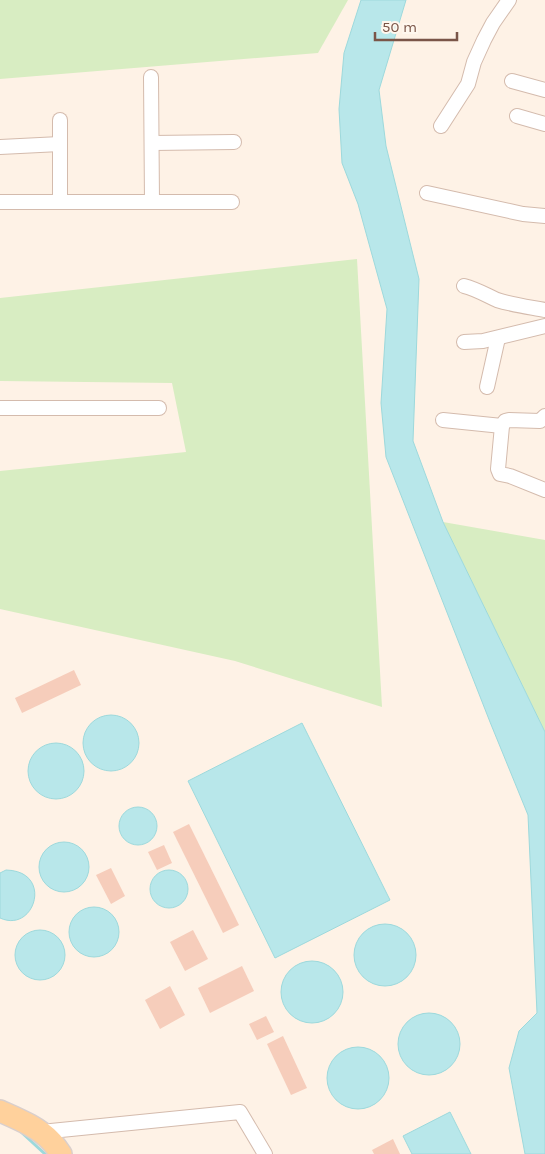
<svg xmlns="http://www.w3.org/2000/svg" width="545" height="1154" font-family="Karla,sans-serif">
  <style>
    .green { fill: #d8edc2 }
    .water { fill: #b8e7ea; stroke: #9dd9dc }
    .lines { fill: none; stroke-linecap: round; stroke-linejoin: round }
    .stream { stroke: #9dd9dc; stroke-width: 3 }
    .building { fill: #f6cdbb }
    .minor-casing { stroke: #d4bbad; stroke-width: 16 }
    .primary-casing { stroke: #dacfcc; stroke-width: 24 }
    .minor { stroke: #fff; stroke-width: 14 }
    .primary { stroke: #ffd19c; stroke-width: 21 }
  </style>
  <rect width="100%" height="100%" fill="#fef2e6"/>
  <g class="green">
    <path d="M0,0H348L318,53L0,79Z"/>
    <path d="M357,259L382,707L235,661L0,609V471L186,452L172,383L0,381V298Z"/>
    <path d="M443,522L545,540V732Z"/>
  </g>
  <g class="water">
    <path d="M361,0H406L379,90L386,146L419,279L413,441L443,522L545,732V1154H525L509,1068L519,1031L537,1013L528,815L490,722L386,457L381,403L387,309L358,204L342,163L339,109L344,53Z"/>
    <circle cx="111" cy="743" r="28"/>
    <path d="M302,723L390,900L275,958L188,781Z"/>
    <circle cx="56" cy="771" r="28"/>
    <circle cx="138" cy="826" r="19"/>
    <circle cx="64" cy="867" r="25"/>
    <path d="M6,870C54,871 35,934 0,918V873Z"/>
    <circle cx="169" cy="889" r="19"/>
    <circle cx="94" cy="932" r="25"/>
    <circle cx="385" cy="955" r="31"/>
    <circle cx="40" cy="955" r="25"/>
    <circle cx="312" cy="992" r="31"/>
    <circle cx="429" cy="1044" r="31"/>
    <circle cx="358" cy="1078" r="31"/>
    <path d="M450,1112L471,1154H412L403,1136Z"/>
  </g>
  <g class="lines">
    <path class="stream" d="M20,1131L45,1154"/>
  </g>
  <g class="building">
    <path d="M74,670L81,685L22,713L15,698Z"/>
    <path d="M189,824L239,925L223,933L173,832Z"/>
    <path d="M164,845L172,863L157,870L148,852Z"/>
    <path d="M111,868L125,896L111,904L96,875Z"/>
    <path d="M193,930L208,959L185,971L170,942Z"/>
    <path d="M242,966L254,991L210,1013L198,988Z"/>
    <path d="M170,986L185,1015L160,1029L145,1000Z"/>
    <path d="M266,1016L274,1032L257,1040L249,1024Z"/>
    <path d="M283,1036L307,1088L291,1095L267,1044Z"/>
    <path d="M393,1139L400,1154H374L372,1150Z"/>
  </g>
  <g class="lines">
    <g class="minor-casing">
      <g id="minor">
        <path d="M151,77L152,202"/>
        <path d="M512,81L545,90"/>
        <path d="M517,116L545,124"/>
        <path d="M60,120V202"/>
        <path d="M441,126L468,84L474,62L484,40L493,23L509,0"/>
        <path d="M152,143L234,142"/>
        <path d="M0,147L60,144"/>
        <path d="M427,193L523,214L545,216"/>
        <path d="M0,202H232"/>
        <path d="M464,286C476,289 486,295 497,300C513,305 529,307 545,310"/>
        <path d="M464,342L483,341L545,326"/>
        <path d="M487,387L498,338"/>
        <path d="M0,408H159"/>
        <path d="M545,416L540,421L509,420L505,421L502,426L498,469L500,474L510,476L545,490"/>
        <path d="M443,420L502,426"/>
        <path d="M41,1132L240,1112L265,1154"/>
      </g>
    </g>
    <g class="primary-casing">
      <path id="primary" d="M0,1111C18,1119 38,1127 51,1141C55,1145 58,1150 61,1154"/>
    </g>
    <use href="#minor" class="minor"/>
    <use href="#primary" class="primary"/>
  </g>
  <path d="M375 32v8h82v-8" fill="none" stroke="#7a5548" stroke-width="2.5"/>
  <text x="382" y="32" font-size="15" fill="#7a5548" stroke="#fff7ee" stroke-width="4" paint-order="stroke">50 m</text>
</svg>
